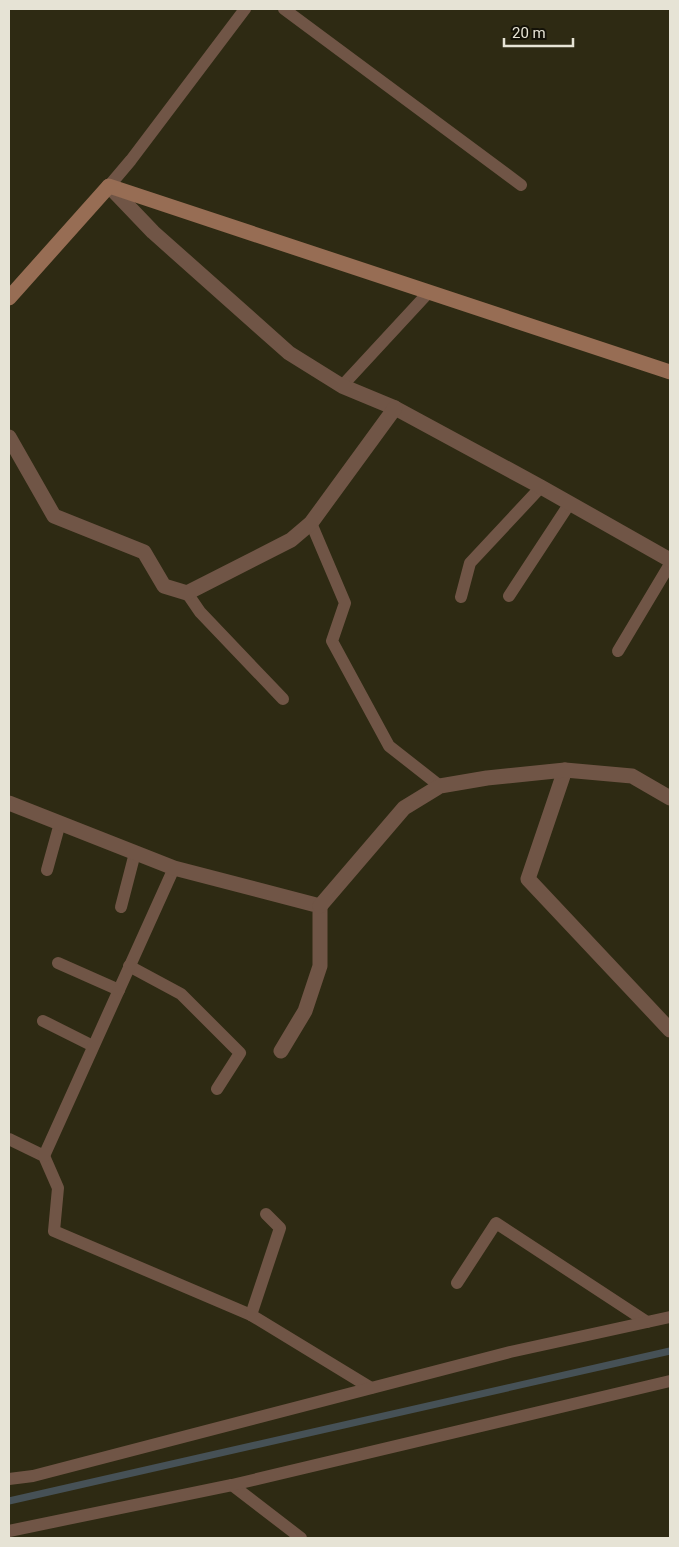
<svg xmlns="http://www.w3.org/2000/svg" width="679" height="1547" font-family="Roboto,sans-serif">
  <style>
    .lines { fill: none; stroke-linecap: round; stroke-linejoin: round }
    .stream { stroke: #465156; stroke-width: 7 }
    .lane { stroke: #705546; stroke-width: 12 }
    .street { stroke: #705546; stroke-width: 15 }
    .secondary { stroke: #976d54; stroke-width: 15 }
  </style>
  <rect width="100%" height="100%" fill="#2e2a13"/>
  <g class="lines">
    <path class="stream" d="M9,1501L670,1351"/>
    <g class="lane">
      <path d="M284,9L521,185"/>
      <path d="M109,186L131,160L245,9"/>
      <path d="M342,386L429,292"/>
      <path d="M311,523L345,603L332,641L389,746L440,786"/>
      <path d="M187,593L200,612L283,699"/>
      <path d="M509,596L570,503"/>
      <path d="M461,597L470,563L541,487"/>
      <path d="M618,651L670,564"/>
      <path d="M47,870L60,823"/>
      <path d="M121,907L135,853"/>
      <path d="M58,963L119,990"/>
      <path d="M129,966L181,994L240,1053L217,1089"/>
      <path d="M43,1021L93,1046"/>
      <path d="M9,1139L44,1156L58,1188L54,1231L251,1315"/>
      <path d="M44,1156L174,868"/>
      <path d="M266,1214L280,1228L251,1315L371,1388"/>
      <path d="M457,1283L496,1223L647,1322"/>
      <path d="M9,1479L33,1476L510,1352L670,1317"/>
      <path d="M232,1485L301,1538"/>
      <path d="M9,1531L232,1485L670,1381"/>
    </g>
    <g class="street">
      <path d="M109,186L153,232L289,353L342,386L395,408L541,487L670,560"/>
      <path d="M9,437L54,516L144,552L164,586L187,593L291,540L311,523L395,408"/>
      <path d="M565,770L528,879L670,1030"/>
      <path d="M9,803L174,868L320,906V966L305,1011L281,1051"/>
      <path d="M320,906L404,808L440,786L487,778L565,770L632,776L670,798"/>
    </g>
    <path class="secondary" d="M9,298L109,186L670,372"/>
  </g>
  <rect width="679" height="1547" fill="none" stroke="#e6e3d5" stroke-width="20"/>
  <path d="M504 38v8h69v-8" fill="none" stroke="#e6e3d5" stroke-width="2.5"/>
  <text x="512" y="38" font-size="15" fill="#e6e3d5" stroke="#141208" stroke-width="4" paint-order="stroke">20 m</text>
</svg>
